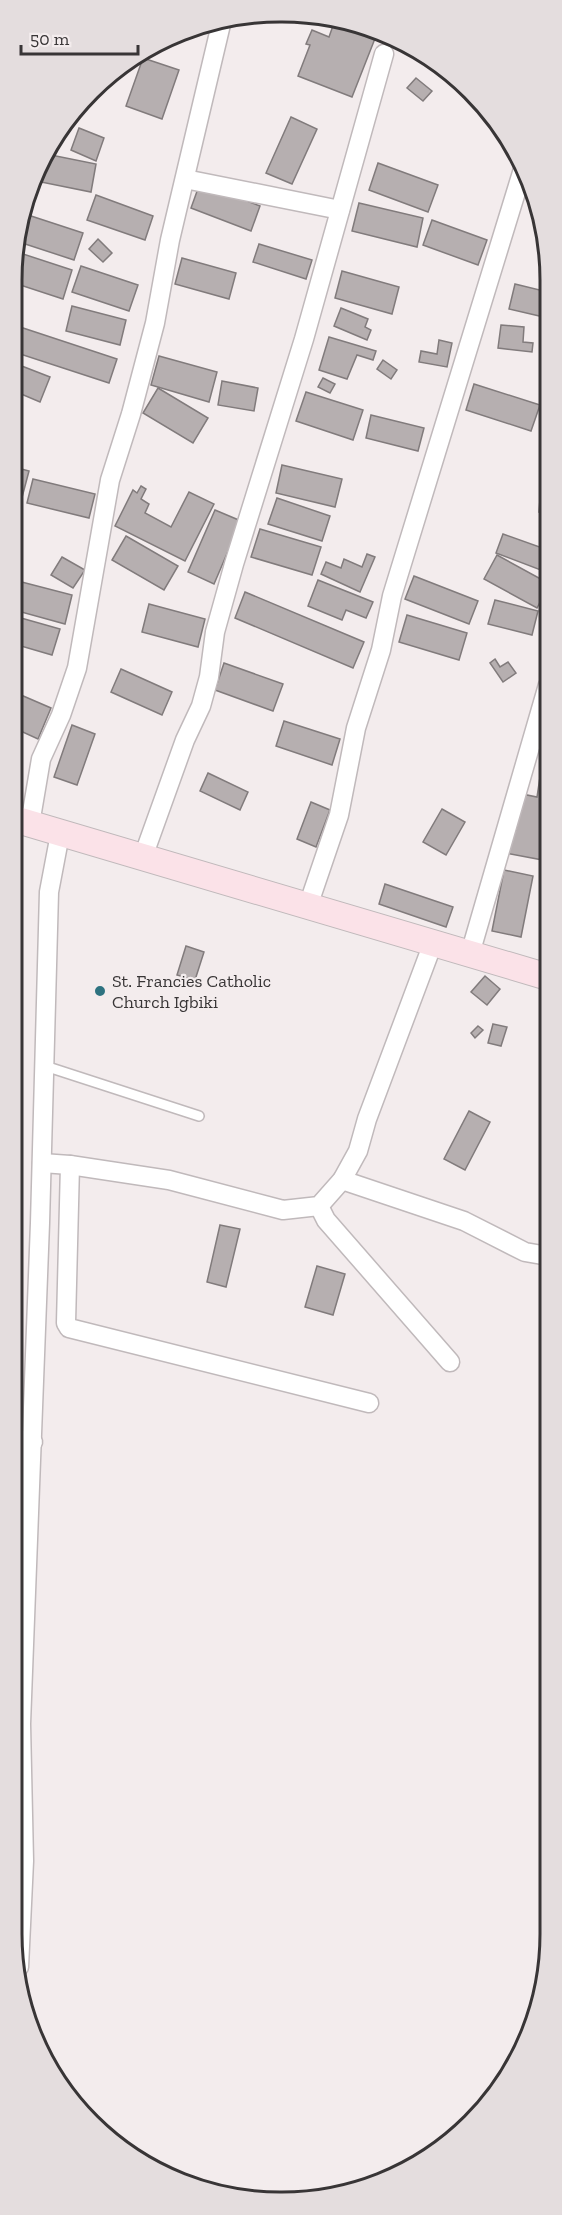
<svg xmlns="http://www.w3.org/2000/svg" width="562" height="2215" font-family="'Zilla Slab',serif">
  <style>
    .building { fill: #b6afb0; stroke: #817b7c; stroke-width: 1.5 }
    .lines { fill: none; stroke-linecap: round; stroke-linejoin: round }
    .lane-casing { stroke: #c0b9bb; stroke-width: 12 }
    .street-casing { stroke: #c0b9bb; stroke-width: 21 }
    .secondary-casing { stroke: #c0b9bb; stroke-width: 28 }
    .lane { stroke: #fff; stroke-width: 9 }
    .street { stroke: #fff; stroke-width: 18 }
    .secondary { stroke: #fbe2e8; stroke-width: 26 }
    .poi-dot { fill: #2d7280; stroke: #f3eced; stroke-width: 2 }
    .labels { text-anchor: middle; dominant-baseline: central; stroke-width: 4.5; stroke-linejoin: round; paint-order: stroke }
    .poi-label { font-size: 18px; fill: #383536; stroke: #f3eced; text-anchor: start }
    .rim { fill: none; stroke: #383536; stroke-width: 3 }
  </style>
  <rect width="100%" height="100%" fill="#f3eced"/>
  <g class="building">
    <path d="M335,20L376,36L352,97L298,76L310,45L306,44L312,30L329,37Z"/>
    <path d="M407,45L423,56L405,52Z"/>
    <path d="M143,58L179,70L162,119L126,106Z"/>
    <path d="M416,78L432,91L423,101L407,88Z"/>
    <path d="M291,117L317,129L292,184L266,173Z"/>
    <path d="M79,128L104,138L96,161L71,150Z"/>
    <path d="M46,154L96,164L91,192L36,181Z"/>
    <path d="M378,163L438,185L428,212L369,190Z"/>
    <path d="M200,183L260,206L251,231L191,208Z"/>
    <path d="M96,195L153,216L145,240L87,220Z"/>
    <path d="M359,203L423,218L417,247L352,231Z"/>
    <path d="M25,214L83,233L74,260L16,241Z"/>
    <path d="M432,220L487,240L478,265L423,245Z"/>
    <path d="M98,239L112,253L103,262L89,249Z"/>
    <path d="M259,244L312,260L306,279L253,262Z"/>
    <path d="M17,252L72,270L63,299L14,283V260Z"/>
    <path d="M182,258L236,273L229,299L175,284Z"/>
    <path d="M81,266L138,285L129,311L72,292Z"/>
    <path d="M342,271L399,287L392,314L335,298Z"/>
    <path d="M515,284L548,292V318L509,309Z"/>
    <path d="M72,306L126,320L120,345L66,331Z"/>
    <path d="M341,308L368,319L365,327L371,330L367,340L334,326Z"/>
    <path d="M14,325L117,359L109,383L14,352Z"/>
    <path d="M501,325L524,327L523,342L533,343L532,352L498,348Z"/>
    <path d="M329,337L376,351L373,360L357,355L347,379L319,370Z"/>
    <path d="M439,340L452,343L447,367L419,362L421,351L437,354Z"/>
    <path d="M159,356L217,372L209,402L151,385Z"/>
    <path d="M383,360L397,370L391,379L377,369Z"/>
    <path d="M14,363L50,377L40,402L14,391Z"/>
    <path d="M323,378L335,384L330,393L318,387Z"/>
    <path d="M222,381L258,388L254,411L218,405Z"/>
    <path d="M474,384L540,405L531,431L466,410Z"/>
    <path d="M158,388L208,418L193,443L143,413Z"/>
    <path d="M306,392L363,410L353,440L296,421Z"/>
    <path d="M548,412V437L542,436Z"/>
    <path d="M371,415L424,428L418,451L366,438Z"/>
    <path d="M282,465L342,479L335,507L276,493Z"/>
    <path d="M14,467L29,471L20,505L14,503Z"/>
    <path d="M33,479L95,494L89,518L27,503Z"/>
    <path d="M141,486L146,489L141,499L149,504L145,513L171,527L189,492L214,504L185,561L115,526L133,490L137,493Z"/>
    <path d="M277,498L330,516L322,541L268,524Z"/>
    <path d="M540,499L548,500V513L539,512Z"/>
    <path d="M14,506L21,507L17,533L14,532Z"/>
    <path d="M215,510L241,521L214,584L188,572Z"/>
    <path d="M260,529L321,547L312,575L251,557Z"/>
    <path d="M503,534L548,550L546,572L496,553Z"/>
    <path d="M126,536L178,566L164,590L112,560Z"/>
    <path d="M367,554L375,557L360,592L321,574L326,562L341,568L344,559L362,567Z"/>
    <path d="M497,555L548,583V587L537,608L484,579Z"/>
    <path d="M62,557L85,570L73,588L51,575Z"/>
    <path d="M414,576L478,601L469,624L405,599Z"/>
    <path d="M14,580L72,595L65,624L14,610Z"/>
    <path d="M318,580L373,602L366,618L346,610L342,620L308,606Z"/>
    <path d="M245,592L364,642L353,668L235,618Z"/>
    <path d="M495,600L538,611L532,635L488,624Z"/>
    <path d="M149,604L205,619L198,647L142,632Z"/>
    <path d="M407,615L467,633L459,660L399,642Z"/>
    <path d="M14,616L60,629L52,655L14,644Z"/>
    <path d="M495,659L500,667L508,662L516,673L503,682L490,663Z"/>
    <path d="M224,663L283,684L273,711L215,690Z"/>
    <path d="M121,669L172,692L162,715L111,692Z"/>
    <path d="M14,692L51,708L38,739L14,728Z"/>
    <path d="M284,721L340,739L332,765L276,746Z"/>
    <path d="M72,725L95,734L77,785L54,777Z"/>
    <path d="M208,773L248,792L240,810L200,791Z"/>
    <path d="M540,777L548,778V861L505,853L509,829L516,830L522,794L537,797Z"/>
    <path d="M311,802L330,810L316,847L297,839Z"/>
    <path d="M442,809L465,822L446,855L423,842Z"/>
    <path d="M504,870L533,876L521,937L492,931Z"/>
    <path d="M385,884L453,907L446,927L379,904Z"/>
    <path d="M186,946L204,952L195,980L177,975Z"/>
    <path d="M485,976L500,989L487,1005L471,992Z"/>
    <path d="M493,1024L507,1027L501,1046L488,1043Z"/>
    <path d="M478,1026L483,1030L475,1038L471,1033Z"/>
    <path d="M469,1111L490,1122L465,1170L444,1159Z"/>
    <path d="M220,1225L240,1229L226,1287L207,1282Z"/>
    <path d="M317,1266L345,1274L333,1315L305,1307Z"/>
  </g>
  <g class="lines">
    <g class="lane-casing">
      <path id="lane" d="M45,1066L199,1116"/>
    </g>
    <g class="street-casing">
      <g id="street">
        <path d="M185,179L340,210"/>
        <path d="M30,824L41,759L61,715L77,668L110,480L131,414L155,323L170,240L222,20"/>
        <path d="M143,857L185,740L201,706L209,677L215,632L234,564L304,339L384,54"/>
        <path d="M308,906L339,815L356,728L381,650L392,596L524,166"/>
        <path d="M470,954L548,685"/>
        <path d="M42,1163L70,1165L169,1180L283,1210L319,1206L342,1180L358,1151L367,1119L433,943"/>
        <path d="M70,1165L66,1323L69,1328L369,1403"/>
        <path d="M342,1180L464,1221L525,1252L548,1256"/>
        <path d="M319,1206L326,1220L450,1362"/>
        <path d="M13,1438L33,1442"/>
        <path d="M19,1967L24,1861L21,1724L40,1223L49,892L60,834"/>
      </g>
    </g>
    <g class="secondary-casing">
      <path id="secondary" d="M14,819L548,977"/>
    </g>
    <use href="#lane" class="lane"/>
    <use href="#street" class="street"/>
    <use href="#secondary" class="secondary"/>
  </g>
  <circle class="poi-dot" cx="100" cy="991" r="6"/>
  <g class="labels">
    <g class="poi-label">
      <text x="112" y="981">St. Francies Catholic<tspan x="112" dy="21">Church Igbiki</tspan></text>
    </g>
  </g>
  <path d="M0 0H562V2215H0ZM280 22H282A258 258 0 0 1 540 280V1934A258 258 0 0 1 282 2192H280A258 258 0 0 1 22 1934V280A258 258 0 0 1 280 22Z" fill="#e4ddde" fill-rule="evenodd"/>
  <path class="rim" d="M280 22H282A258 258 0 0 1 540 280V1934A258 258 0 0 1 282 2192H280A258 258 0 0 1 22 1934V280A258 258 0 0 1 280 22Z"/>
  <path d="M21 45v9h117v-9" fill="none" stroke="#383536" stroke-width="3"/>
  <text x="30" y="45" font-size="18" fill="#383536" stroke="#f3eced" stroke-width="4.5" paint-order="stroke">50 m</text>
</svg>
